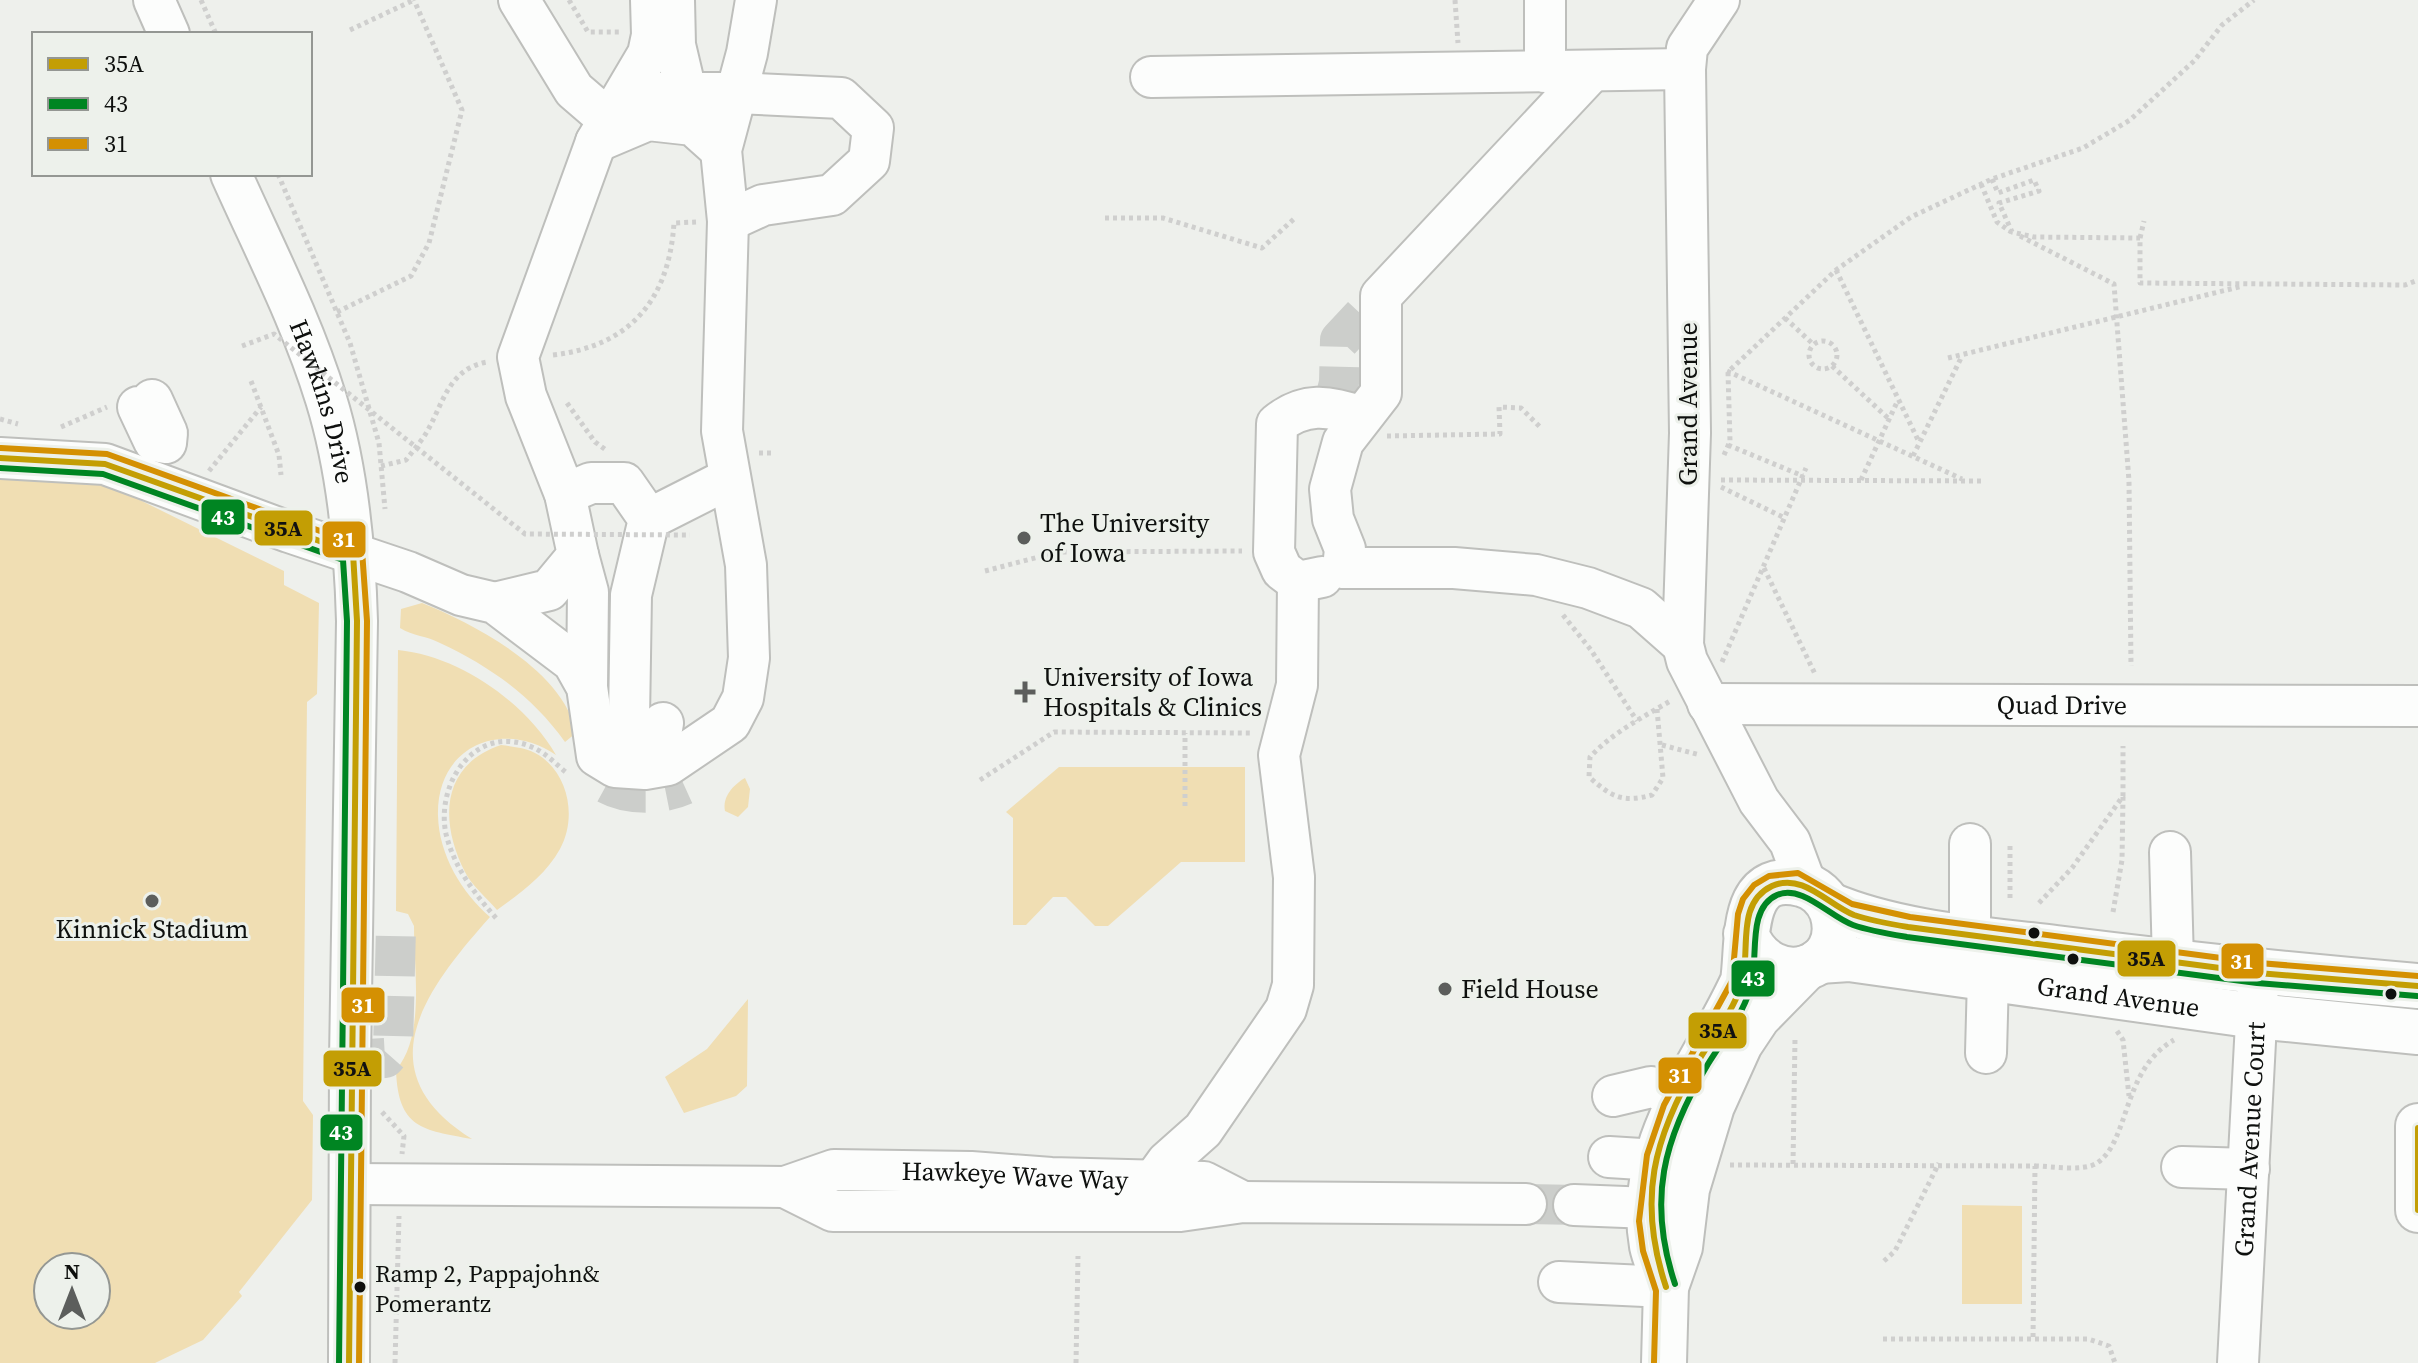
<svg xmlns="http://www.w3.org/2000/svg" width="2418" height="1363" font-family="'Source Serif 4',serif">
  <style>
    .green { fill: #f0deb3; fill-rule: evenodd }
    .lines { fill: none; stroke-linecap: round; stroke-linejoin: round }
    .minor-tunnel { stroke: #cccecb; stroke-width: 40; stroke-dasharray: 40 20; stroke-linecap: butt }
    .minor-casing { stroke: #bebfbc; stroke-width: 44 }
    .major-casing { stroke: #bebfbc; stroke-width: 48 }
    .path { stroke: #cfcfce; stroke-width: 5; stroke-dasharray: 4 4; stroke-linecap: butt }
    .minor { stroke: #fcfdfc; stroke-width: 40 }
    .major { stroke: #fcfdfc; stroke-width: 44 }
    .path-bridge { stroke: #cfcfce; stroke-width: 5; stroke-dasharray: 4 4; stroke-linecap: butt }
    .bus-1-casing { stroke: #edf1eb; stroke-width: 12 }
    .bus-2-casing { stroke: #edf1eb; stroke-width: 12 }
    .bus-3-casing { stroke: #edf1eb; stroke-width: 12 }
    .bus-1 { stroke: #c39e04; stroke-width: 6 }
    .bus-2 { stroke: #008522; stroke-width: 6 }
    .bus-3 { stroke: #d49002; stroke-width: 6 }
    .poi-dot { fill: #5c5e5c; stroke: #edf1eb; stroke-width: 3 }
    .bus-dot { fill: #0e100e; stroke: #edf1eb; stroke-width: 3 }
    .labels { text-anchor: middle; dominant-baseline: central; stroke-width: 6; stroke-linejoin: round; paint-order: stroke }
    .bus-label { font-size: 24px; fill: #0e100e; stroke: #edf1eb; text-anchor: start }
    .street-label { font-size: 26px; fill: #0e100e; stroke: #edf1eb }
    .poi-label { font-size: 26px; fill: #0e100e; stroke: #edf1eb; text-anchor: start }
    .line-badge { stroke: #edf1eb; stroke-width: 3 }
    .badge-label { font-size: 22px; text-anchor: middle; font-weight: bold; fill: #fff }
    .pale-badge-label { font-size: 22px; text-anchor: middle; font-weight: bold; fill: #111 }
  </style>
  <rect width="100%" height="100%" fill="#eef0ec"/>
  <g class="green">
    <path d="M0,472L85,473L284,571V585L319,603L317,694L307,702L303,1101L313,1115L312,1200L239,1292L242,1296L203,1340L155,1363H0ZM48,1267H96V1315H48Z"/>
    <path d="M422,603C475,624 565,672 576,733L565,742C532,696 491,667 440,643C427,636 413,636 400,628L401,609Z"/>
    <path d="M398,650C460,656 526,703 556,755C502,718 436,746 438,816C439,855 462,893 490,917C426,989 363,1071 472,1139C422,1130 398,1128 396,1070C425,1036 414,972 414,926L408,914L396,911Z"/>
    <path d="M501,745C516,747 531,748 543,758C570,779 576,820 560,849C545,876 520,893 497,910C487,898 472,886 465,872C439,821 441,765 501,745Z"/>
    <path d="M1059,767H1245V862H1181L1108,926H1095L1066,897H1053L1026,925H1013V818L1006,812Z"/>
    <path d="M745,778L750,789L748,807L738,817L725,811C722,797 733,785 745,778Z"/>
    <path d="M748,999L747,1086L736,1096L684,1113L665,1077L707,1049Z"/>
    <path d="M1962,1205L2022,1206V1304H1962Z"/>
  </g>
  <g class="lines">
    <g class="minor-tunnel">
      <path d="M1333,406L1339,383L1340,340L1381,296"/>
      <path d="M607,784C629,796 662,795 684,785"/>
      <path d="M350,1060L385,1058L393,1049L396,927"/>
      <path d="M1526,1204L1574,1205"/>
    </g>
    <g class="minor-casing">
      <g id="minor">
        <path d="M154,0L169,34"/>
        <path d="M519,0L574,90L610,121"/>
        <path d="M674,0L675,45L692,117"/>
        <path d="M1545,0V72"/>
        <path d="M1719,0L1687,48L1685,69L1690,433L1683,645L1687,661L1759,801L1790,842L1806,885"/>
        <path d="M1591,72L1381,296V393L1343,442L1330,489L1333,519L1345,549L1343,568H1454L1536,575L1588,588L1641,608L1683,645"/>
        <path d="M1151,77L1685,69"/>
        <path d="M628,93H736L841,98L873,128L869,161L832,195L763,205L728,221"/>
        <path d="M596,142L648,120L693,125L721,150"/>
        <path id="s1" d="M231,174C264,248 302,321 326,399C348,470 355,547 357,621L350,1060L349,1363"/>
        <path d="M138,407L154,441L166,443L167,433L152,400"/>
        <path d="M0,458L105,464L289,532L408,572L461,595L495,603L573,662L587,687L597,756L615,767L645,769L668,765L730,723L743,698L749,658L746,565L722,431L728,221L721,150L747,53L756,0"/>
        <path d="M565,494L591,483H624L649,519L631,595L629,719"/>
        <path d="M649,519L728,479"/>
        <path d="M578,555L588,592L587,687"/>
        <path d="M1322,577L1298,582L1282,570L1274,552L1277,424C1304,402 1329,405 1361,417"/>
        <path d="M495,603L549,590L578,555L565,494L526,396L518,357L596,142L648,54L652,35L651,0"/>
        <path id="s2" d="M1708,704L2418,706"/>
        <path d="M615,747C630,756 646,750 660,740L663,723"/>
        <path d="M2170,852L2173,962"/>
        <path d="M1970,936V844"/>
        <path d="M1986,1053L1988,978"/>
        <path d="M1613,1096L1651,1087L1712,1106"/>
        <path d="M1609,1157L1657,1160"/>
        <path d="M2182,1167L2249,1169"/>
        <path id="s3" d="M350,1184L785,1187L834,1170L971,1172L1051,1178L1204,1182L1243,1202"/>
        <path d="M785,1187L833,1211H1180L1243,1202L1526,1204"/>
        <path d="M1153,1199L1154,1180L1167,1162L1203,1130L1286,1009L1293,985L1294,877L1279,755L1297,685L1298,582"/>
        <path d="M1574,1205L1650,1208"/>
        <path d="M1559,1282L1666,1287"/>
        <path id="s4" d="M2238,1363L2258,985"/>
      </g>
    </g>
    <g class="major-casing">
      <g id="major">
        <path d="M1830,905C1899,934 1982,939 2056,948C2176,963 2297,976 2418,986"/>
        <path id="s5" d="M1819,961L1849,959L2256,1016L2418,1032"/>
        <path d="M2418,1126V1210"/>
        <path d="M1666,1287C1662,1274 1655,1260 1652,1246C1634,1144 1704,1067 1743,981C1749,944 1738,869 1801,884C1815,887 1827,898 1832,912C1850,971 1771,995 1746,934"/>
        <path d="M1664,1363L1666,1287L1680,1247L1687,1189L1712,1106L1740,1044L1758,1017L1806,968"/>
      </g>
    </g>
    <g class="path">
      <path d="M201,0L216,34"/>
      <path d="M569,0L588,32H622"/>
      <path d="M1455,0L1458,43"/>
      <path d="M350,30L414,0"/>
      <path d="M278,174L350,343L379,443L385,509"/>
      <path d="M1992,179L1998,193L2034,180L2039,191L1999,203L2012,232L2034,237L2140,238V283L2405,285L2418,280"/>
      <path d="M1981,184L1997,222L2011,232"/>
      <path d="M1105,218H1163L1262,248L1295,218"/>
      <path d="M2020,236L2114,284L2129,481L2131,666"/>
      <path d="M2140,238L2144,221"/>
      <path d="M1836,270L1919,442"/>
      <path d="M337,312L411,276L429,243L462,110L414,0"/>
      <path d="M1785,318L1813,344"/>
      <circle cx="1823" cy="355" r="14"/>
      <path d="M553,355C630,346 669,300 674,223L696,222"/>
      <path d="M1948,358L2243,286"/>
      <path d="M1832,366L1889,419"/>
      <path d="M1727,371L1962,479"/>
      <path d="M251,381L279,455L281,475"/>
      <path d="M567,403L595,442L606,450"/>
      <path d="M0,419L18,424"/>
      <path d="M61,427L107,407"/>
      <path d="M1387,436L1500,434L1499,407L1521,408L1541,428"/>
      <path d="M1728,445L1803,476"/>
      <path d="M759,453H775"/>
      <path d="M1724,455L1730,441L1728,372L1836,270L1911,217L1992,179L2083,148L2130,120L2194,61L2222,25L2254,0"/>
      <path d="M1913,456L1962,356"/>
      <path d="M381,466L406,460C412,452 419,444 425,435C443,406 447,369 487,362"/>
      <path d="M209,471L261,407"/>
      <path d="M1721,480L1984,481"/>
      <path d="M1861,480L1898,400"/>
      <path d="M1721,487L1785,518"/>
      <path d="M1764,568L1815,674"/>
      <path d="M985,571L1058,552L1242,551"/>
      <path d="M1563,615L1591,650L1637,721"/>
      <path d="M1722,662L1806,468"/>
      <path d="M1657,709L1663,778L1652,795C1622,803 1612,797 1589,777L1590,757C1612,733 1643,717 1672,700"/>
      <path d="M1662,745L1700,755"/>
      <path d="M980,780L1054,732L1253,733"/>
      <path d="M1185,806V733"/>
      <path d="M2010,898V842"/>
      <path d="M2039,903L2072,868L2123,796V746"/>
      <path d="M2113,912L2122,860L2123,797"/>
      <path d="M496,918C474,893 454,867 446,834C435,782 477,721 534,748C546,753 558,766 568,774"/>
      <path d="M2117,1031L2123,1040L2129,1096"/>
      <path d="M382,1112L404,1136L402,1154"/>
      <path d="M1793,1164L1795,1039"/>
      <path d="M1730,1165L2035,1166L2033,1339"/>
      <path d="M2035,1166C2051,1166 2083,1172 2097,1163C2130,1141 2122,1069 2174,1040"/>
      <path d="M1884,1261L1895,1251L1939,1163"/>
      <path d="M1883,1339H2088L2109,1346L2115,1363"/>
      <path d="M395,1363L399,1216"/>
      <path d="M1076,1363L1078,1256"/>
    </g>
    <use href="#minor" class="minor"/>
    <use href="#major" class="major"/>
    <path class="path-bridge" d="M242,346L274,334L525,534L690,535"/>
    <g class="bus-1-casing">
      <g id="bus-1">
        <path d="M0,458L105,464L353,553L357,621L349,1363"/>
        <path d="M2418,1128V1210"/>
        <path d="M1666,1287C1637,1200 1653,1138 1699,1060C1713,1036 1732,1013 1741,986C1752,954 1734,904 1772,886C1803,872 1828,905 1854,915C1872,921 1890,924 1908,927L2258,973L2418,986"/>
      </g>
    </g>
    <g class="bus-2-casing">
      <g id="bus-2">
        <path d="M0,468L103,474L343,560L347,621L339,1363"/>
        <path d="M1675,1284C1647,1200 1663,1139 1708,1064C1723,1040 1741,1017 1750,990C1760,963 1745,909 1777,895C1802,884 1830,917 1853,925C1870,931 1889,934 1907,937L2257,983L2417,996"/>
      </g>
    </g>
    <g class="bus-3-casing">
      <g id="bus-3">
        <path d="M1,448L107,454L356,544L362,550L367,621L359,1363"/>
        <path d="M1654,1362L1656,1291L1643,1251L1639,1221L1647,1155L1664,1105L1732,981L1738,914L1743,899L1754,885L1769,876L1798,873L1852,904L1910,917L2259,963L2418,976"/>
      </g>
    </g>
    <use href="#bus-1" class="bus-1"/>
    <use href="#bus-2" class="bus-2"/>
    <use href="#bus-3" class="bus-3"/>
  </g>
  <g class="poi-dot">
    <circle cx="1024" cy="538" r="8"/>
    <path d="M1021 680h8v8h8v8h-8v8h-8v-8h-8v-8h8z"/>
    <circle cx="152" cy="901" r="8"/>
    <circle cx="1445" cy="989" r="8"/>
  </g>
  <g class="bus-dot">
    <circle cx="2034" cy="933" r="7"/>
    <circle cx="2073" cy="959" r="7"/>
    <circle cx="2391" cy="994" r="7"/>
    <circle cx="360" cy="1287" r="7"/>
  </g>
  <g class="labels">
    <g class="bus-label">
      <text x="375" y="1273">Ramp 2, Pappajohn&amp;<tspan x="375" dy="30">Pomerantz</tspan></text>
    </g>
    <g class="street-label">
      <text stroke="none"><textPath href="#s1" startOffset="246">Hawkins Drive</textPath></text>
      <text transform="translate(1688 404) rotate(-90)">Grand Avenue</text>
      <text stroke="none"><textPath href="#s2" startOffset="354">Quad Drive</textPath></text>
      <text stroke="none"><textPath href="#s5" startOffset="302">Grand Avenue</textPath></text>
      <text stroke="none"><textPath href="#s4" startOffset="224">Grand Avenue Court</textPath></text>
      <text stroke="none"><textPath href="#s3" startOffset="668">Hawkeye Wave Way</textPath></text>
    </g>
    <g class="poi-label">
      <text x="1040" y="523">The University<tspan x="1040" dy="30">of Iowa</tspan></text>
      <text x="1043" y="677">University of Iowa<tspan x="1043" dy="30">Hospitals &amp; Clinics</tspan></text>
      <text x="152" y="929" text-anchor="middle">Kinnick Stadium</text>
      <text x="1461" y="989">Field House</text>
    </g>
  </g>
  <g class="line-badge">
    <rect x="200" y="498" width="46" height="38" rx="8" fill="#008522"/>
    <rect x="253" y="509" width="61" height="38" rx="8" fill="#c39e04"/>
    <rect x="321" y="520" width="46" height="39" rx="8" fill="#d49002"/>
    <rect x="2116" y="939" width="61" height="39" rx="8" fill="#c39e04"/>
    <rect x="2220" y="942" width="45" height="38" rx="8" fill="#d49002"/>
    <rect x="1730" y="959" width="46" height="39" rx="8" fill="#008522"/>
    <rect x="340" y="986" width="46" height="38" rx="8" fill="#d49002"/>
    <rect x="1687" y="1011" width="61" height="39" rx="8" fill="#c39e04"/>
    <rect x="322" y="1049" width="61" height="39" rx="8" fill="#c39e04"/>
    <rect x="1657" y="1056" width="46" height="39" rx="8" fill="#d49002"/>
    <rect x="319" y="1113" width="45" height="39" rx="8" fill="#008522"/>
  </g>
  <g class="badge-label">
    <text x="223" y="525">43</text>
    <text x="344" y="547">31</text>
    <text x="2242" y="969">31</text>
    <text x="1753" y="986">43</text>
    <text x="363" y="1013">31</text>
    <text x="1680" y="1083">31</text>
    <text x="341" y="1140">43</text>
  </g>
  <g class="pale-badge-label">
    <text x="283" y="536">35A</text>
    <text x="2146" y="966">35A</text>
    <text x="1718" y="1038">35A</text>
    <text x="352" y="1076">35A</text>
  </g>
  <rect x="32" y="32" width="280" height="144" fill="#edf1eb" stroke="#949793" stroke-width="2"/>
  <rect x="48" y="58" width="40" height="12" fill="#c39e04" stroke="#949793" stroke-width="2"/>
  <text x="104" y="72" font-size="24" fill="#0e100e">35A</text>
  <rect x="48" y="98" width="40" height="12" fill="#008522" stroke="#949793" stroke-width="2"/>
  <text x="104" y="112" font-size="24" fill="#0e100e">43</text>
  <rect x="48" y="138" width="40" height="12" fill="#d49002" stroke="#949793" stroke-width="2"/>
  <text x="104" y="152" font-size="24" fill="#0e100e">31</text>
  <g transform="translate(72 1291)"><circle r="38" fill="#edf1eb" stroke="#949793" stroke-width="2"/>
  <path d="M0-6L14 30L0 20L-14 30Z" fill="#5c5e5c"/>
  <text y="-12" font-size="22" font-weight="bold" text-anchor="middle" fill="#0e100e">N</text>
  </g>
</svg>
